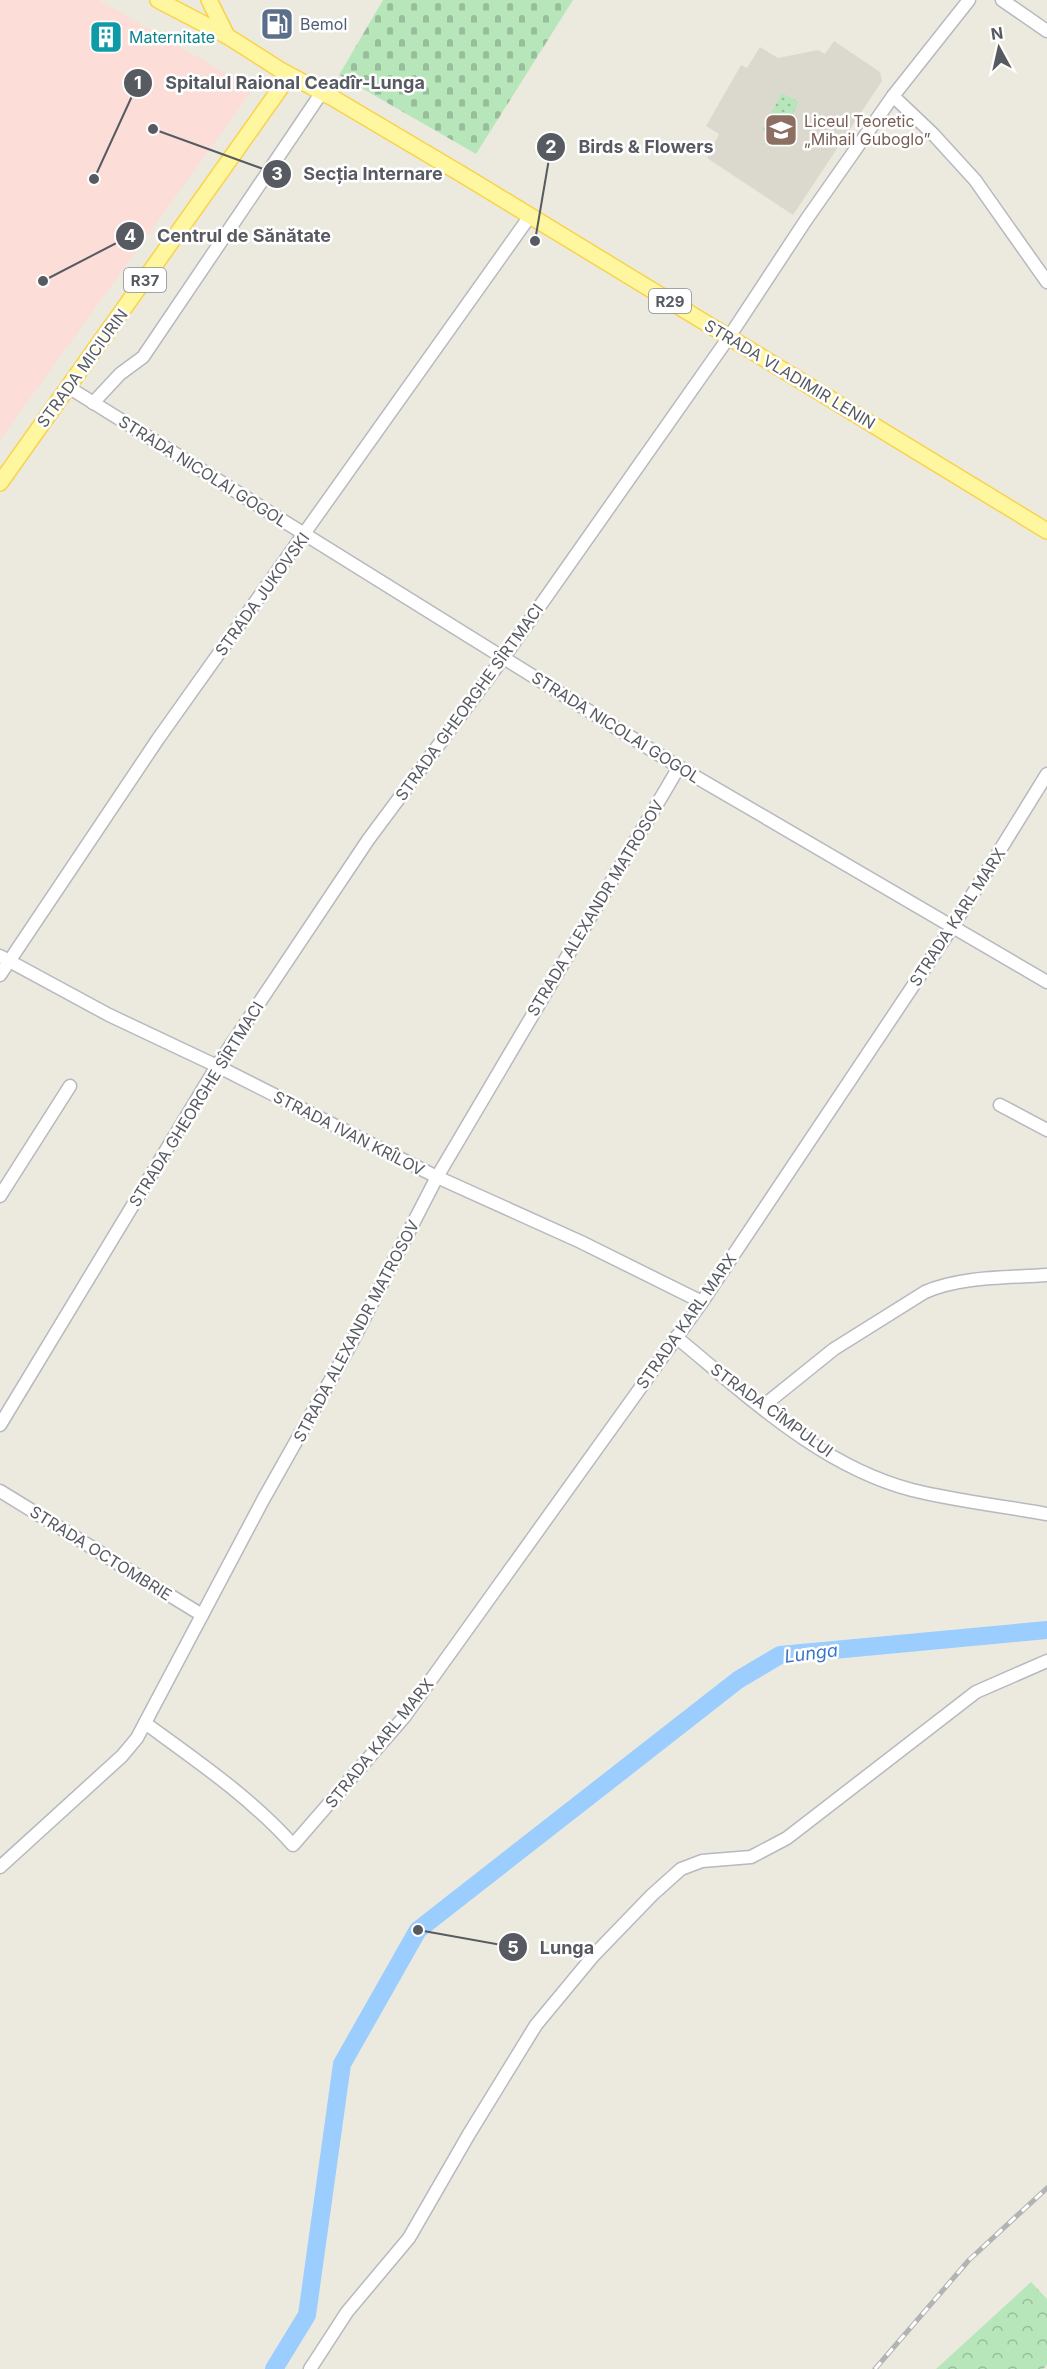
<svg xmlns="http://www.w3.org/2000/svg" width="1047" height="2369" font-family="Inter,sans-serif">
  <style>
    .education { fill: #dbd9cd }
    .medical { fill: #fcddd7 }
    .forest { fill: url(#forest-crowns) }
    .cemetery { fill: url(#cemetery-stones) }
    .garden { fill: url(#garden-dots) }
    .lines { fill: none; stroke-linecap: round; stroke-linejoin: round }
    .river { stroke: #9bcdff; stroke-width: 18 }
    .minor-casing { stroke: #b6b9bf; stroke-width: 15 }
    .major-casing { stroke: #f9d34a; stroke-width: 18 }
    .minor { stroke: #fff; stroke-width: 12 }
    .major { stroke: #fff6a0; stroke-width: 15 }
    .rail-casing { stroke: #b2b3b4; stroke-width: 5 }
    .rail { stroke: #fff; stroke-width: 3; stroke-dasharray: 9; stroke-linecap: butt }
    .labels { text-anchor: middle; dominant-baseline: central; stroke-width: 5; stroke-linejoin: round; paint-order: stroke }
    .shield { fill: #fff; stroke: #898c90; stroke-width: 1.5 }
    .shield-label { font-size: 15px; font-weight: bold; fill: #575b61 }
    .service-label { font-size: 16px; fill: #4e5e75; stroke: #fff; text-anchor: start }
    .culture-label { font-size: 16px; fill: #0d838f; stroke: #fff; text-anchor: start }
    .education-label { font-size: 16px; fill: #785e54; stroke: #fff; text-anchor: start }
    .street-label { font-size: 16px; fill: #575b61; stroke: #fff }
    .water-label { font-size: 18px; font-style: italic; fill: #3875c8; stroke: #fff }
    .leader { fill: none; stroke: #575b61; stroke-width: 2 }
    .callout-dot { fill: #575b61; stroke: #fff; stroke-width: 2 }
    .mark-label { font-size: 18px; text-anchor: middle; font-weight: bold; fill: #fff }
    .callout-label { font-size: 18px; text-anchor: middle; font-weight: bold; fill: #575b61; stroke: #fff; stroke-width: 5; stroke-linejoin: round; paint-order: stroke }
  </style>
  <defs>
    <pattern id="forest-crowns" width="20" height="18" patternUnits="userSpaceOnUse" patternTransform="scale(1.5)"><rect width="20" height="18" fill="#b8e6bb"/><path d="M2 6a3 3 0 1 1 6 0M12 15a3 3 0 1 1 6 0" fill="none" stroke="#98bd9b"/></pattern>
    <pattern id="cemetery-stones" width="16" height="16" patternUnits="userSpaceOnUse" patternTransform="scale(1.5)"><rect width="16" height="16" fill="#b8e6bb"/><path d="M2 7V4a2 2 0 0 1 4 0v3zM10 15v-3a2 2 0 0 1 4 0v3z" fill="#98bd9b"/></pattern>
    <pattern id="garden-dots" width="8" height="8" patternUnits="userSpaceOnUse" patternTransform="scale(1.5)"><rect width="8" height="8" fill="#b8e6bb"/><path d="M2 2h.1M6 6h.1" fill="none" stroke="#98bd9b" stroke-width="1.8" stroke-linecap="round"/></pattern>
  </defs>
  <rect width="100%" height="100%" fill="#eceade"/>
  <path class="education" d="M834,41L880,72L882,81L793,215L707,158L719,134L706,126L741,65L747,68L760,47L778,58L818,50L825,54Z"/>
  <path class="medical" d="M0,0H99L253,89L0,440Z"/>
  <path class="forest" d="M1031,2282L1047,2299V2365L1043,2369H936Z"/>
  <path class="cemetery" d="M383,0H573L476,154L339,75Z"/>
  <path class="garden" d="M782,93L799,102L779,139L762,130Z"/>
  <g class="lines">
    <path class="river" d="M274,2369L307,2315L342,2064L418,1930L738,1680L780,1655L1047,1630"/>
    <g class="minor-casing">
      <g id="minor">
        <path d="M1002,0L1047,31"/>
        <path d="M893,96L933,134L975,180L1047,282"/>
        <path d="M68,387L679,767L1047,982"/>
        <path d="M93,403L120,374L143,357L322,92"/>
        <path d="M0,956L109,1015L217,1066L437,1177L581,1242L702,1302"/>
        <path d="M0,975L158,739L530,216"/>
        <path d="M1000,1105L1047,1130"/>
        <path d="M0,1196L70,1086"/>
        <path d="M676,1337C748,1396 820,1466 912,1490C956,1501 1003,1506 1047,1514"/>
        <path d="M762,1407L834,1349L925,1292C962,1276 1007,1278 1047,1275"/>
        <path d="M0,1425L217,1066L368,840L504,657L729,337L806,220L893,96L969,0"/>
        <path d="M0,1491L202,1615"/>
        <path d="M145,1723C197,1761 250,1797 293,1845L405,1716L702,1302L953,926L1047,774"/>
        <path d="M0,1867L122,1756L137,1738L263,1500L352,1342L437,1177L679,767"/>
        <path d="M310,2369L347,2312L409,2238L469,2134L536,2025L594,1955L652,1895L681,1869L702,1861L751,1857L787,1838L976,1692L1047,1661"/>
      </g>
    </g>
    <g class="major-casing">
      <g id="major">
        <path d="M158,0L227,36L282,71L333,98L468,178L1047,531"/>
        <path d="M209,0L227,36"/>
        <path d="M0,483L289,76"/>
      </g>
    </g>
    <use href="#minor" class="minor"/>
    <use href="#major" class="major"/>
    <g class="rail-casing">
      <path id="rail" d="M875,2369L969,2260L1047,2188"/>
    </g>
    <use href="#rail" class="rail"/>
  </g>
  <defs>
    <g id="fuel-square" transform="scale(1.725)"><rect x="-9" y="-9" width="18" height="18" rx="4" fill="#5c6f8a" stroke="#fff"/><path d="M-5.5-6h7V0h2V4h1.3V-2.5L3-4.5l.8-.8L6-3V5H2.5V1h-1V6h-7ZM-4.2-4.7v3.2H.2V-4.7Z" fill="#fff"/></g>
    <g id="building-square" transform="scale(1.725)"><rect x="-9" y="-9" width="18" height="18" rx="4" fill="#0f9aa8" stroke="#fff"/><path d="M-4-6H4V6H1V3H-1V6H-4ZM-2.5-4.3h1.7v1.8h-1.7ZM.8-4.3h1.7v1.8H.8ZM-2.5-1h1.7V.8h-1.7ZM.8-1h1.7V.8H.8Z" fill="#fff"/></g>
    <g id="school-square" transform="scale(1.725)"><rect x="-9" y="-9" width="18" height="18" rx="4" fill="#8d6e63" stroke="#fff"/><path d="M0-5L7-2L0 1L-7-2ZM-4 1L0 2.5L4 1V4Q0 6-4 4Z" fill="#fff"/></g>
  </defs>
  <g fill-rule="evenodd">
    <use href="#fuel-square" x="277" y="24"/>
    <use href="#building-square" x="106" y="37"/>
    <use href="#school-square" x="781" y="130"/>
  </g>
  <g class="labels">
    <g class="shield">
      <rect x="124" y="268" width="42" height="24" rx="4.5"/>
      <rect x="649" y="289" width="42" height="24" rx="4.5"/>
    </g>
    <g class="shield-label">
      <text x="145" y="280">R37</text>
      <text x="670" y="301">R29</text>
    </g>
    <g class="service-label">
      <text x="300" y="24">Bemol</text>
    </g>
    <g class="culture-label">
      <text x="129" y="37">Maternitate</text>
    </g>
    <g class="education-label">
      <text x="804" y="121">Liceul Teoretic<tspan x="804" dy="18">„Mihail Guboglo”</tspan></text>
    </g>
    <g class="street-label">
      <text transform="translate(82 368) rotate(-54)">STRADA MICIURIN</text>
      <text transform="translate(790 374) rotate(31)">STRADA VLADIMIR LENIN</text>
      <text transform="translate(203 471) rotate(32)">STRADA NICOLAI GOGOL</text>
      <text transform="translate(262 594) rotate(-54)">STRADA JUKOVSKI</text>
      <text transform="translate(469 702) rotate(-54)">STRADA GHEORGHE SÎRTMACI</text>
      <text transform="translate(616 727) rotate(32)">STRADA NICOLAI GOGOL</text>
      <text transform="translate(595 908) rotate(-59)">STRADA ALEXANDR MATROSOV</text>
      <text transform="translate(957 917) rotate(-57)">STRADA KARL MARX</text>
      <text transform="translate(196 1104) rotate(-58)">STRADA GHEORGHE SÎRTMACI</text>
      <text transform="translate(349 1133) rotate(27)">STRADA IVAN KRÎLOV</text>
      <text transform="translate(686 1321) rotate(-55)">STRADA KARL MARX</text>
      <text transform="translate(356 1331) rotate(-62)">STRADA ALEXANDR MATROSOV</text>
      <text transform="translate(772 1410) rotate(36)">STRADA CÎMPULUI</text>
      <text transform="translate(101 1553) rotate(32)">STRADA OCTOMBRIE</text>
      <text transform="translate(379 1743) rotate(-51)">STRADA KARL MARX</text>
    </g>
    <g class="water-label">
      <text transform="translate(811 1653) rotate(-7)">Lunga</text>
    </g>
  </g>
  <path class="leader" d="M94 179L138 83M535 241L551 147M153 129L277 174M43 281L130 236M418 1930L513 1947"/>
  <g class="callout-dot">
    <circle cx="94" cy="179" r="6"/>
    <circle cx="535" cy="241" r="6"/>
    <circle cx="153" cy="129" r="6"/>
    <circle cx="43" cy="281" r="6"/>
    <circle cx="418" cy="1930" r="6"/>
    <circle cx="138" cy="83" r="15"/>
    <circle cx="551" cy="147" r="15"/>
    <circle cx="277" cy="174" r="15"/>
    <circle cx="130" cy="236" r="15"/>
    <circle cx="513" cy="1947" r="15"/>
  </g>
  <g class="mark-label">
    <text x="138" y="89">1</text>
    <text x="551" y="153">2</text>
    <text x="277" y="180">3</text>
    <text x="130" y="242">4</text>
    <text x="513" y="1954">5</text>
  </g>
  <g class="callout-label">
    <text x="295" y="89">Spitalul Raional Ceadîr-Lunga</text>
    <text x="646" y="153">Birds &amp; Flowers</text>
    <text x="373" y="180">Secția Internare</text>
    <text x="244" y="242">Centrul de Sănătate</text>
    <text x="567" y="1954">Lunga</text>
  </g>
  <g transform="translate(999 48) rotate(352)" stroke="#ffffff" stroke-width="4.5" paint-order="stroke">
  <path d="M0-4.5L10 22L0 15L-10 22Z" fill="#575b61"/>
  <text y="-9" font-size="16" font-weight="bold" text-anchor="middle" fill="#575b61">N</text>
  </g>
</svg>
